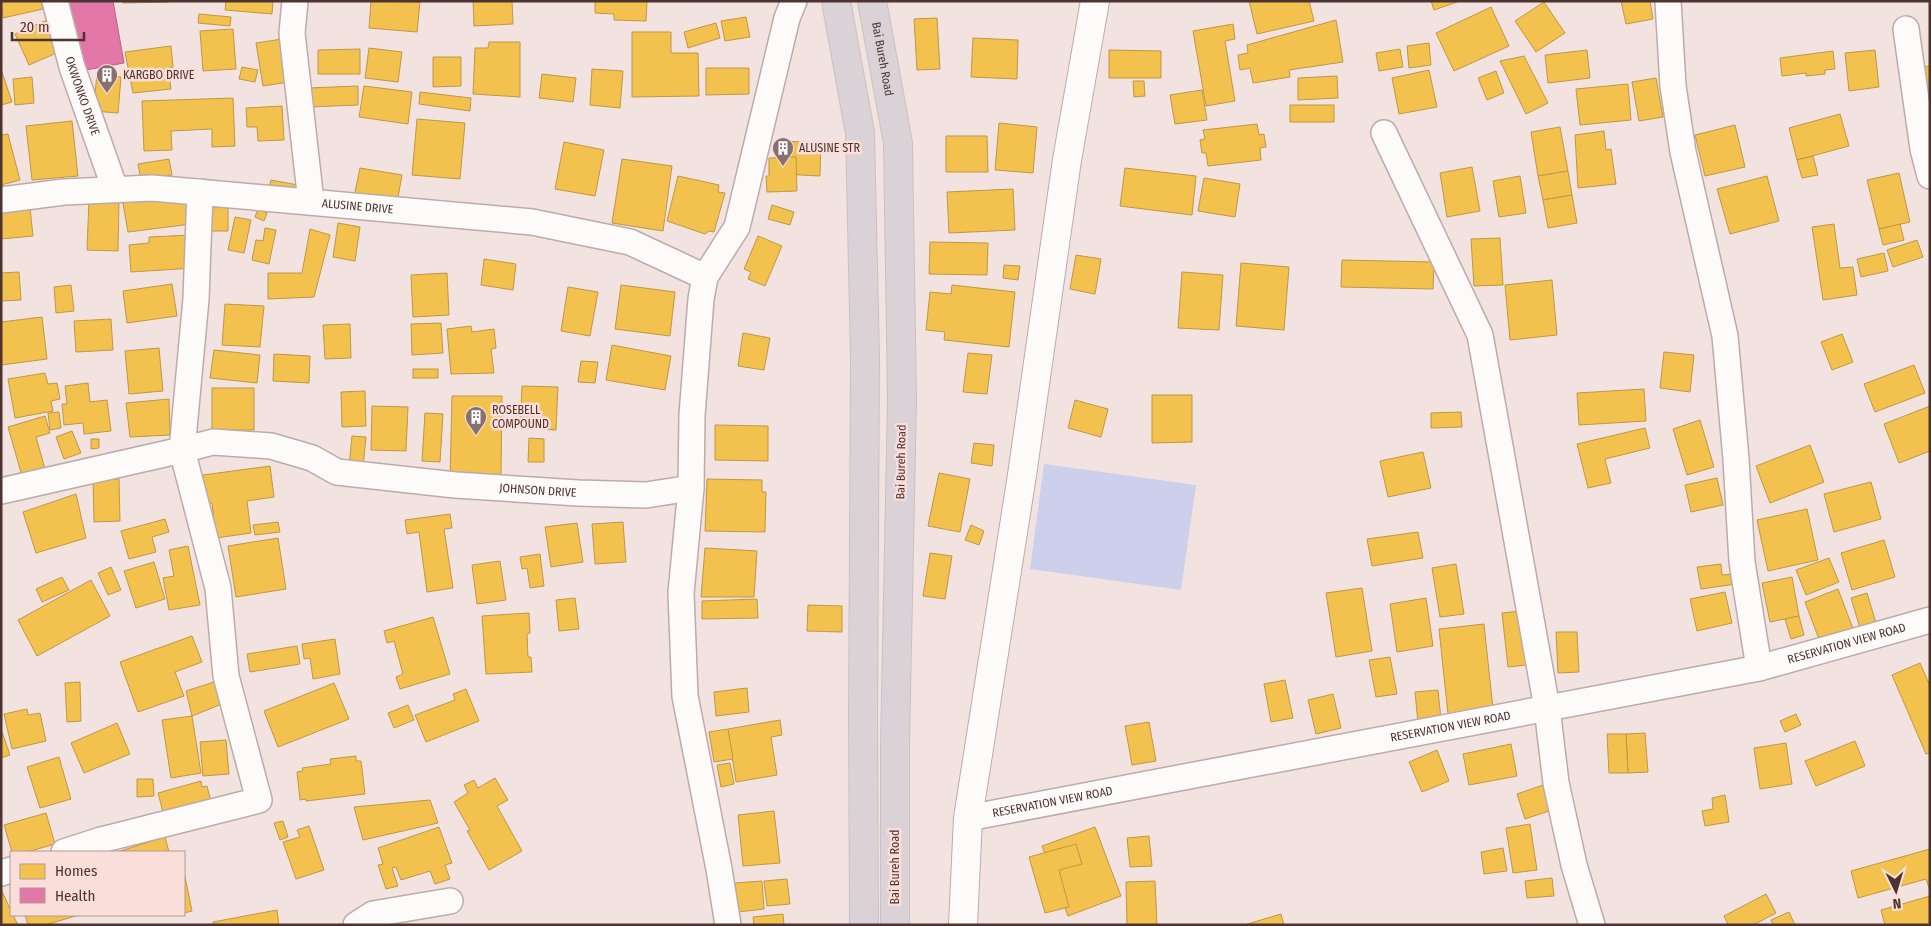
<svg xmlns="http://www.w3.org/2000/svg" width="1931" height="926" font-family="'Fira Sans Condensed',sans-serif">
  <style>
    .green { fill: #cdd0ec }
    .homes { fill: #f2c14e; stroke: #c09745 }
    .health { fill: #e377a8; stroke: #b66384 }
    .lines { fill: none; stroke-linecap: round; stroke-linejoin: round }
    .street-casing { stroke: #bdaba8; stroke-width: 28 }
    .secondary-casing { stroke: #bdaba8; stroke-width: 30 }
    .highway-casing { stroke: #ccc1bf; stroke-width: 30 }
    .street { stroke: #fdfbfa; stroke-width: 25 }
    .secondary { stroke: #fdfbfa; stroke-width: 28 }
    .highway { stroke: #dad2d7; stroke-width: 28 }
    .labels { text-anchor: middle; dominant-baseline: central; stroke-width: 5; stroke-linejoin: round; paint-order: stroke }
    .street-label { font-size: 12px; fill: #4d3430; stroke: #f9ded9 }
    .poi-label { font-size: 12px; fill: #4d3430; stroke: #f9ded9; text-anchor: start }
  </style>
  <rect width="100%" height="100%" fill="#f2e3e0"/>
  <path class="green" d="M1044,464L1196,485L1181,590L1030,569Z"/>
  <g class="homes">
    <path d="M1,1H41L43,9L3,18Z"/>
    <path d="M123,1H169V2L123,3Z"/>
    <path d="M226,1H273L272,14L225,10Z"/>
    <path d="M371,1L420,2L417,32L369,28Z"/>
    <path d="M473,1H512L513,24L474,26Z"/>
    <path d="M595,1H647L646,21L614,20V14L595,13Z"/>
    <path d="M1249,1H1309L1314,21L1257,34Z"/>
    <path d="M1431,1H1460L1434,10Z"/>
    <path d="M1621,1H1650L1653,19L1626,24Z"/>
    <path d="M1544,2L1565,33L1536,52L1515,21Z"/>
    <path d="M1491,7L1509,46L1454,71L1436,33Z"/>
    <path d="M199,14L231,17L230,26L198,23Z"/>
    <path d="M746,17L750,37L725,41L721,21Z"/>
    <path d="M937,18L940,69L917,70L914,19Z"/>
    <path d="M47,20L61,51L29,65L15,34Z"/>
    <path d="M1336,20L1343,62L1289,70L1290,77L1253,83L1250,68L1240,70L1238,55L1248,53L1247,45Z"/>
    <path d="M716,23L720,38L688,48L684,32Z"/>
    <path d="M1233,24L1235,39L1225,41L1235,101L1206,106L1193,31Z"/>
    <path d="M233,29L236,69L203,71L200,31Z"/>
    <path d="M632,32H671V53H698L699,96L632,97Z"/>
    <path d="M973,38L1018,40L1017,79L971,77Z"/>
    <path d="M282,39L289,82L263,86L256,43Z"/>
    <path d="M489,42H520V97L473,94L475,48H488Z"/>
    <path d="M1429,43L1431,65L1409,68L1407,46Z"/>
    <path d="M171,46L173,67L168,68L171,89L133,93L125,52Z"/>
    <path d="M369,48L402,52L398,82L365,78Z"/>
    <path d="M360,49V74H318V50Z"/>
    <path d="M1400,49L1403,67L1379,71L1376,53Z"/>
    <path d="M1109,50L1161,51V78H1109Z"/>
    <path d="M1587,50L1590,78L1548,83L1545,55Z"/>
    <path d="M1875,50L1879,87L1849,91L1845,53Z"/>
    <path d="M1833,51L1835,69L1825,70V74L1806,76V73L1782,76L1780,58Z"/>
    <path d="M1524,56L1548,103L1526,114L1500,61Z"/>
    <path d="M433,57H461V86L433,87Z"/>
    <path d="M1930,66V108L1918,68Z"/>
    <path d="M242,67L258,70L255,82L239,79Z"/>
    <path d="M706,68H749V94L706,95Z"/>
    <path d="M1,69L12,102L1,105Z"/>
    <path d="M592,69L623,71L620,108L590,105Z"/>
    <path d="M1429,70L1437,107L1399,114L1392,78Z"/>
    <path d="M1496,71L1504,93L1487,100L1478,78Z"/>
    <path d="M542,74L576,78L573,102L539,98Z"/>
    <path d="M97,75L121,77L118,113L93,111Z"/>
    <path d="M1337,76L1338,98L1298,100V78Z"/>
    <path d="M32,77L34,103L15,105L13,79Z"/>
    <path d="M1656,78L1663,117L1639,121L1632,82Z"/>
    <path d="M1133,81H1144L1145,96L1134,97Z"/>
    <path d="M1628,84L1631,120L1580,125L1576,89Z"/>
    <path d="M358,86V105L310,107L309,88Z"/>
    <path d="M364,86L412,92L408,124L359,117Z"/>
    <path d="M1202,90L1207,120L1175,124L1170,95Z"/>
    <path d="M420,92L471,98L470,111L419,104Z"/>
    <path d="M233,98L235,146L212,147V129L171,131L172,150L144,151L142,101Z"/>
    <rect x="1290" y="105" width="44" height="17"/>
    <path d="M282,106L284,140L258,141L257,127H247L246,108Z"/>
    <path d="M1840,114L1849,146L1797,160L1789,128Z"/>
    <path d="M417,119L465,123L460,179L412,175Z"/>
    <path d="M72,121L78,176L32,180L26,126Z"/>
    <path d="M999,123L1037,127L1033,173L995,170Z"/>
    <path d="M1257,124L1259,135L1264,134L1266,147L1260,148L1261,160L1208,166L1206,153H1202L1200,140L1205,139L1203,130Z"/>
    <path d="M1735,125L1745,167L1705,176L1695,135Z"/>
    <path d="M1560,127L1568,171L1538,176L1531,132Z"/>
    <path d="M1604,131L1606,150L1611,149L1616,184L1578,188L1575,135Z"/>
    <path d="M8,134L20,180L1,185V135Z"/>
    <path d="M946,136H987L988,172H946Z"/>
    <path d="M784,141L821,143L820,176L782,174Z"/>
    <path d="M564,142L604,150L595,196L555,189Z"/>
    <path d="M1813,156L1818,175L1802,178L1797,160Z"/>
    <path d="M796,157L797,191L767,192L766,176H769V158Z"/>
    <path d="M169,159L172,175L141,180L138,164Z"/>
    <path d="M622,159L672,166L663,231L612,223Z"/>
    <path d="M1472,167L1480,211L1447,217L1440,173Z"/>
    <path d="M360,168L402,175L397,203L354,197Z"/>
    <path d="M1125,168L1196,176L1192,215L1120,206Z"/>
    <path d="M1568,171L1572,195L1543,200L1538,176Z"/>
    <path d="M1899,173L1910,222L1879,229L1867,180Z"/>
    <path d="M678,176L719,185L718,192L725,193L714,232L709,231L705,234L667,221Z"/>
    <path d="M1520,176L1526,213L1499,217L1493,181Z"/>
    <path d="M1767,176L1779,221L1730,234L1717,189Z"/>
    <path d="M1204,178L1240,184L1235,217L1198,211Z"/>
    <path d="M271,180L298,185L295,194L269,188Z"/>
    <path d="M1013,189L1015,230L949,233L947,192Z"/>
    <path d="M1572,195L1577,223L1548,228L1543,200Z"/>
    <path d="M122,198L187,202L191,224L128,232Z"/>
    <path d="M89,199L119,200L118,251L87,250Z"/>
    <path d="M772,205L794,212L790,225L768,219Z"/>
    <path d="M228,207V231H210V208Z"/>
    <path d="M30,208L33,236L1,239V211Z"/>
    <path d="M258,209L267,213L264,221L255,217Z"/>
    <path d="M235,217L251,220L244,253L228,250Z"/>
    <path d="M338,223L360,227L355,261L333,257Z"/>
    <path d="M1834,224L1840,268L1853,267L1857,295L1823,300L1812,227Z"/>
    <path d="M1900,224L1904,240L1883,245L1879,229Z"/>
    <path d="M265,228L276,230L269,264L252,260L256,240L263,241Z"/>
    <path d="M310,229L330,235L314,297L268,299V273H302Z"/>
    <path d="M192,235L194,268L131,272L129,245L149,243V237Z"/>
    <path d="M758,236L782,246L765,286L748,279L751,272L744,269Z"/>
    <path d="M1500,238L1503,285L1474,286L1471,239Z"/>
    <path d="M1917,240L1923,257L1893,267L1887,250Z"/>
    <path d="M930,242L988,243L987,275L929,274Z"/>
    <path d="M1884,253L1888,271L1861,277L1857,259Z"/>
    <path d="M1076,255L1101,259L1095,294L1070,289Z"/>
    <path d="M484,259L516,264L513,290L481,285Z"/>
    <path d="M1342,260L1434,262L1433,289L1341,287Z"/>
    <path d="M1241,263L1289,267L1284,330L1236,326Z"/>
    <path d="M1004,265L1020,266L1018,280L1003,278Z"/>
    <path d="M19,272L21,300L1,301V273Z"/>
    <path d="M1182,272L1223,275L1219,330L1178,328Z"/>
    <path d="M447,273L449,315L413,317L411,275Z"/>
    <path d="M1552,280L1557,335L1510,340L1505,285Z"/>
    <path d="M172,284L177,316L127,323L123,291Z"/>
    <path d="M71,285L74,311L56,313L54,287Z"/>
    <path d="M621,285L675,292L670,336L615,329Z"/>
    <path d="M952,285L1015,292L1009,347L944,340L945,332L926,330L930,292L951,294Z"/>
    <path d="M568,287L598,292L590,336L561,331Z"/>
    <path d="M225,304L264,306L260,347L222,345Z"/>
    <path d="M42,317L47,359L1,365V322Z"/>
    <path d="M111,319L113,350L76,352L74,321Z"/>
    <path d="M441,323L443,353L412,355L411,324Z"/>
    <path d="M350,324L351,358L325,359L323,325Z"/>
    <path d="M471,326L472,332L494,329L496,348L491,349L494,373L451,374L447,329Z"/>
    <path d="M743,333L770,338L764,370L738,366Z"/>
    <path d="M1842,334L1853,362L1832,370L1821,342Z"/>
    <path d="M612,345L671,356L665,390L606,380Z"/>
    <path d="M159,348L163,391L129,394L125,351Z"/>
    <path d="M214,350L260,355L257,383L210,378Z"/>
    <path d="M1664,352L1694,355L1690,392L1660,388Z"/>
    <path d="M968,353L992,355L987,394L963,392Z"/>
    <path d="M274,354L310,356L309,383L273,381Z"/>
    <path d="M581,361L598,362L595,383L578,382Z"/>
    <path d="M1914,365L1925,393L1875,412L1864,384Z"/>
    <rect x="413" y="369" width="25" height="9"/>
    <path d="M45,373L48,384L57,383L60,399L51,401L53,411L15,418L8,379Z"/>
    <path d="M88,383L90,402L107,400L111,431L84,434L83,423L64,425L62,404H67L65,386Z"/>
    <path d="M522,386L558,387L556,430L520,428Z"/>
    <rect x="212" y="388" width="42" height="42"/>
    <path d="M1644,389L1646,421L1579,425L1577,393Z"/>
    <path d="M365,391L366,426L342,427L341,392Z"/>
    <path d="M1152,395H1192V442L1152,443Z"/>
    <path d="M452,396H502L501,477L450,476Z"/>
    <path d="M169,399L170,435L130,437L126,403Z"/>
    <path d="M1075,400L1108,409L1101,437L1068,428Z"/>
    <path d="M372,406L408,407L406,451L371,450Z"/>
    <path d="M1930,406V451L1899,463L1884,424Z"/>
    <path d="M59,412L61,428L50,430L48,413Z"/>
    <path d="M1461,412L1462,427L1431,428V413Z"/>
    <path d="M425,413L443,414L440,462L422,461Z"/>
    <path d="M45,416L50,433L36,437L45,469L22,476L8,427Z"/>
    <path d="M1700,420L1714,467L1687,475L1673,429Z"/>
    <path d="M715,425L768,426V461L715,460Z"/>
    <path d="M1645,428L1650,448L1605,459L1611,483L1588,488L1577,444Z"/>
    <path d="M72,431L81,453L64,459L56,437Z"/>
    <path d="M352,436L366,437L363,467L349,466Z"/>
    <path d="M529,438L544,439V462H528Z"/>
    <path d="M91,439H99V448L91,449Z"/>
    <path d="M974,443L994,445L992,466L971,463Z"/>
    <path d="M1810,445L1824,482L1770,503L1756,466Z"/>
    <path d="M1423,452L1431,488L1388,497L1380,461Z"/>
    <path d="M270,466L274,497L247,501L251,533L216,538L212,503H207L203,475Z"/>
    <path d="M939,473L970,479L960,532L928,526Z"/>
    <path d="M1717,478L1723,505L1691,512L1685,485Z"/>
    <path d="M119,479L120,521L94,522L93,480Z"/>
    <path d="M707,479L762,480V492H766L765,532L705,531Z"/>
    <path d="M1871,482L1881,519L1834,532L1824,494Z"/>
    <path d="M76,494L86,538L36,553L23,512Z"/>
    <path d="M1807,509L1818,560L1768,571L1757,520Z"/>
    <path d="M450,514L452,528L444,529L453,588L427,592L419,532L407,534L405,520Z"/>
    <path d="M165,519L169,532L152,537L156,552L129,559L121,531Z"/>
    <path d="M278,522L280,532L255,535L253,525Z"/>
    <path d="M623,522L626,562L595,564L592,524Z"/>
    <path d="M577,523L583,562L551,567L545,527Z"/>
    <path d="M971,525L984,531L979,545L965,540Z"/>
    <path d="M1418,532L1423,558L1372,566L1367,539Z"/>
    <path d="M278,538L286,589L236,597L228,546Z"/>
    <path d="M1884,540L1895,577L1852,590L1841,553Z"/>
    <path d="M188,546L200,605L169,610L163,578L174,576L169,550Z"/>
    <path d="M705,548L757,551L754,597H701Z"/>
    <path d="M930,553L952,556L945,599L923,596Z"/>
    <path d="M540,554L544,586L530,588L527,568L522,569L520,557Z"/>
    <path d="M1829,558L1839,582L1806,595L1796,570Z"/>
    <path d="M500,561L506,600L477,604L472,565Z"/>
    <path d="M154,562L165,599L136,608L124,571Z"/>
    <path d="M1456,564L1464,614L1440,617L1432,568Z"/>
    <path d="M1721,564L1722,575L1735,574L1736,584L1701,589L1697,567Z"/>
    <path d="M111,567L121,590L108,595L98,573Z"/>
    <path d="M62,577L69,590L42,602L36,589Z"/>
    <path d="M1792,577L1799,616L1770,622L1762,583Z"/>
    <path d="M91,580L110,616L37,656L18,620Z"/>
    <path d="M1362,588L1372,651L1336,657L1326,593Z"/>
    <path d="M1838,589L1855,634L1822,647L1805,602Z"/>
    <path d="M1725,592L1732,623L1697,631L1690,599Z"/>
    <path d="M1867,593L1876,623L1860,628L1851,598Z"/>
    <path d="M575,598L579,629L559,631L556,600Z"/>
    <path d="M1426,598L1433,646L1397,652L1390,604Z"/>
    <path d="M757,599L758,618L702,619V601Z"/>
    <path d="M808,605L842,606V632L807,631Z"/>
    <path d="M1529,610L1535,664L1508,667L1502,613Z"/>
    <path d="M529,613L530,633L527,634L528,657H531L532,672L486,674L482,616Z"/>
    <path d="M1799,616L1804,635L1791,639L1785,619Z"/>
    <path d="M433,617L450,674L400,689L396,677L403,674L394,641L387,643L384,631Z"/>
    <path d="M1484,624L1493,709L1448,714L1439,629Z"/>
    <path d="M1556,632H1577L1579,672L1558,673Z"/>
    <path d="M192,636L202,662L175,672L184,696L138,712L120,662Z"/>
    <path d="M335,639L340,674L313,679L310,658L304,659L302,644Z"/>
    <path d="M297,646L300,664L250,672L247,654Z"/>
    <path d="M1390,657L1397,694L1376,697L1369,660Z"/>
    <path d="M1920,663L1930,686V753L1926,754L1892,675Z"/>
    <path d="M1285,680L1293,718L1271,722L1264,684Z"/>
    <path d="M80,682L81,721L67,722L65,683Z"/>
    <path d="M214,682L222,704L192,716L186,691Z"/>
    <path d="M334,683L349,719L278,747L264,711Z"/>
    <path d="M747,688L749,712L716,716L714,692Z"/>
    <path d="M466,689L479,721L426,742L415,715L455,700L453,694Z"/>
    <path d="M1438,690L1441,720L1418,723L1415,692Z"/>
    <path d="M1333,694L1341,728L1316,734L1308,700Z"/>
    <path d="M408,705L414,720L394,728L388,713Z"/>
    <path d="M27,709L28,715L40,713L46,741L12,749L4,714Z"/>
    <path d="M1796,714L1801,725L1785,732L1780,721Z"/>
    <path d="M192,716L201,773L171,778L162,720Z"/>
    <path d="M780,720L782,735L771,737L777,775L736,782L728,729Z"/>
    <path d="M1149,722L1156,761L1132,765L1125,726Z"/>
    <path d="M117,723L130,754L84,773L71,743Z"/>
    <path d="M1,729L10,755L1,758Z"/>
    <path d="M728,729L733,759L714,762L709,732Z"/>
    <path d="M1645,733L1648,772L1628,773L1626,734Z"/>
    <path d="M1607,734H1626L1628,773H1609Z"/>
    <path d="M226,740L229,774L203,776L200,742Z"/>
    <path d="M1855,741L1865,766L1816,786L1805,761Z"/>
    <path d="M1786,743L1792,784L1760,789L1754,748Z"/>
    <path d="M1511,744L1517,776L1469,785L1463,754Z"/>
    <path d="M1437,750L1449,781L1422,792L1409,762Z"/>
    <path d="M356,756V761H361L365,794L306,801V799L300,800L297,772L303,771L302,768L331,764L330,759Z"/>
    <path d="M59,757L71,799L40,808L27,767Z"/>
    <path d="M730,763L734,784L721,787L717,765Z"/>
    <path d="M495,778L508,800L497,806L522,851L489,870L467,831L470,830L454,802L468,793L464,785L474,780L478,788Z"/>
    <path d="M137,779H153L154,796L137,797Z"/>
    <path d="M201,781L202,787L207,786L211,802L165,820L158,793Z"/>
    <path d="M1543,785L1552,810L1525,819L1517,794Z"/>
    <path d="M1725,795L1729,822L1705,826L1702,811L1713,809L1712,798Z"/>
    <path d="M430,800L438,823L363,840L354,807Z"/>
    <path d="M774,811L780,863L743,866L738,815Z"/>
    <path d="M46,813L55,844L27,852H12L4,825Z"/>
    <path d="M283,821L288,837L280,840L274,823Z"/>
    <path d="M1530,824L1537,870L1513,873L1506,828Z"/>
    <path d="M309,826L324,870L296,879L283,842L300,837L297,830Z"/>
    <path d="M439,827L452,863L445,865L450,879L435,884L430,871L401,880L396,867L392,868L398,886L386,889L378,865L383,864L378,848Z"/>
    <path d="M1095,827L1121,896L1068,916L1042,846Z"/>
    <path d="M1149,836L1152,866L1130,867L1127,838Z"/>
    <path d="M165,837L169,852H117Z"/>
    <path d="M1076,844L1082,864L1059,870L1069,907L1045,913L1029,857Z"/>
    <path d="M1503,848L1507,871L1484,874L1481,852Z"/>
    <path d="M1930,849V891L1926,879L1858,898L1851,871Z"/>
    <path d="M184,872L192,911L184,913Z"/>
    <path d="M1552,878L1554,896L1527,898L1525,881Z"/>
    <path d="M787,879L790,904L767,906L764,881Z"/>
    <path d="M762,881L764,909L738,912L735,883Z"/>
    <path d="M1155,881L1157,925H1127L1126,882Z"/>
    <path d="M1,889L11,911V915H13L18,925H1Z"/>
    <path d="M1766,894L1776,913L1753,925H1728L1724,916Z"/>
    <path d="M1930,896V925H1885L1881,910Z"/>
    <path d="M277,910L279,925H213V922Z"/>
    <path d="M1789,912L1795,925H1773L1771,920Z"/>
    <path d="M783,914L784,925H754L753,917Z"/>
    <path d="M1281,914L1284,925H1244Z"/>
    <path d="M25,915H79L45,925H28Z"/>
  </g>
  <path class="health" d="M62,1H113L124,63L75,72Z"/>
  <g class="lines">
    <g class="street-casing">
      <g id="street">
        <path id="s1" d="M55,1L72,67L115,189"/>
        <path d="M295,1L292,33L311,202"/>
        <path d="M1668,1L1673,86L1683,152L1725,336L1736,459L1742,562L1759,668"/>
        <path d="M1906,29L1923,149L1930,176"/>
        <path d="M1384,133L1480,335L1547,708L1556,783L1574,865L1592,925"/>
        <path id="s2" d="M200,192L196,299L182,450L213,442L271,446L312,458L337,472L455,485L578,493L646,495L691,488L692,415L701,299L705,277L737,227L787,18L794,1"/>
        <path id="s3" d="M1,200L64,192L152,188L532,222L630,242L705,277"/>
        <path d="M691,488L681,593L685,696L719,869L728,925"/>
        <path d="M1,491L182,450L218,588L226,676L259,800L101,840L64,852"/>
        <path id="s4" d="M968,818L1759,668L1930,620"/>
        <path d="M1,873L11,870"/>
        <path d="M356,925L373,914L450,901"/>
      </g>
    </g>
    <g class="secondary-casing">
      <path id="secondary" d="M963,925L968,818L1022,475L1067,160L1095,1"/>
    </g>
    <g class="highway-casing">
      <g id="highway">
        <path d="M836,1L860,133L865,358L863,713L864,925"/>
        <path id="s5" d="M872,1L898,143L902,399L895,745V925"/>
      </g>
    </g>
    <use href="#street" class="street"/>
    <use href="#secondary" class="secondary"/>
    <use href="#highway" class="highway"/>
  </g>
  <defs>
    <g id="building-pin" transform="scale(1.125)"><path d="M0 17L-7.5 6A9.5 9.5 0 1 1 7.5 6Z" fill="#87716e" stroke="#f9ded9"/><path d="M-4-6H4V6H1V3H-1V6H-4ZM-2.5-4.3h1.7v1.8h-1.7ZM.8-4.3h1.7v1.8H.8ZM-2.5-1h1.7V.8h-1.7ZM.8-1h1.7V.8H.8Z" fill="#fff"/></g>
  </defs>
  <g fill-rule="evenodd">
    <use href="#building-pin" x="107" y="75"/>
    <use href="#building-pin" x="783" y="148"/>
    <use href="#building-pin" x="476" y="417"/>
  </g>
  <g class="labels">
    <g class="street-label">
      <text stroke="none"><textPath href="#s5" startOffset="59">Bai Bureh Road</textPath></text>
      <text stroke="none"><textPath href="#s1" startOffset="99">OKWONKO DRIVE</textPath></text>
      <text stroke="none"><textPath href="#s3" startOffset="358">ALUSINE DRIVE</textPath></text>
      <text transform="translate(901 462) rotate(-89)">Bai Bureh Road</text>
      <text stroke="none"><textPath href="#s2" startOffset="622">JOHNSON DRIVE</textPath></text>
      <text stroke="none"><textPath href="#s4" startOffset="896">RESERVATION VIEW ROAD</textPath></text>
      <text stroke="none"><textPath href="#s4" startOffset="491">RESERVATION VIEW ROAD</textPath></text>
      <text stroke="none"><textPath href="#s4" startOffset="86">RESERVATION VIEW ROAD</textPath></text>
      <text transform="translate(895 867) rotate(-90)">Bai Bureh Road</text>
    </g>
    <g class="poi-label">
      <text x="123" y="75">KARGBO DRIVE</text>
      <text x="799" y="148">ALUSINE STR</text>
      <text x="492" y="410">ROSEBELL<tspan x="492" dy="14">COMPOUND</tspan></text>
    </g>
  </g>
  <rect width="1931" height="926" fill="none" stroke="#4d3430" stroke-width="5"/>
  <rect x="10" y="851" width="175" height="65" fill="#f9ded9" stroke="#b49a95"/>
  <rect x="20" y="864" width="25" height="15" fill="#f2c14e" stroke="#b49a95"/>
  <text x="55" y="876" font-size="15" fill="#4d3430">Homes</text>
  <rect x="20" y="888" width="25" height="15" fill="#e377a8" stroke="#b49a95"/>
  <text x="55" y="901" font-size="15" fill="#4d3430">Health</text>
  <g transform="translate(1896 891) rotate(175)" stroke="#f9ded9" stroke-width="4" paint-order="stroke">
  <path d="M0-4L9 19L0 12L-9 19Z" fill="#4d3430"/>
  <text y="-8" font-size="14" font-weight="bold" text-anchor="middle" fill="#4d3430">N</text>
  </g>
  <path d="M12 32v8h72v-8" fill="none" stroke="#4d3430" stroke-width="2.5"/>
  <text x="20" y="32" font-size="15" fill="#4d3430" stroke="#f9ded9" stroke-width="4" paint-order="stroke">20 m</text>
</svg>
